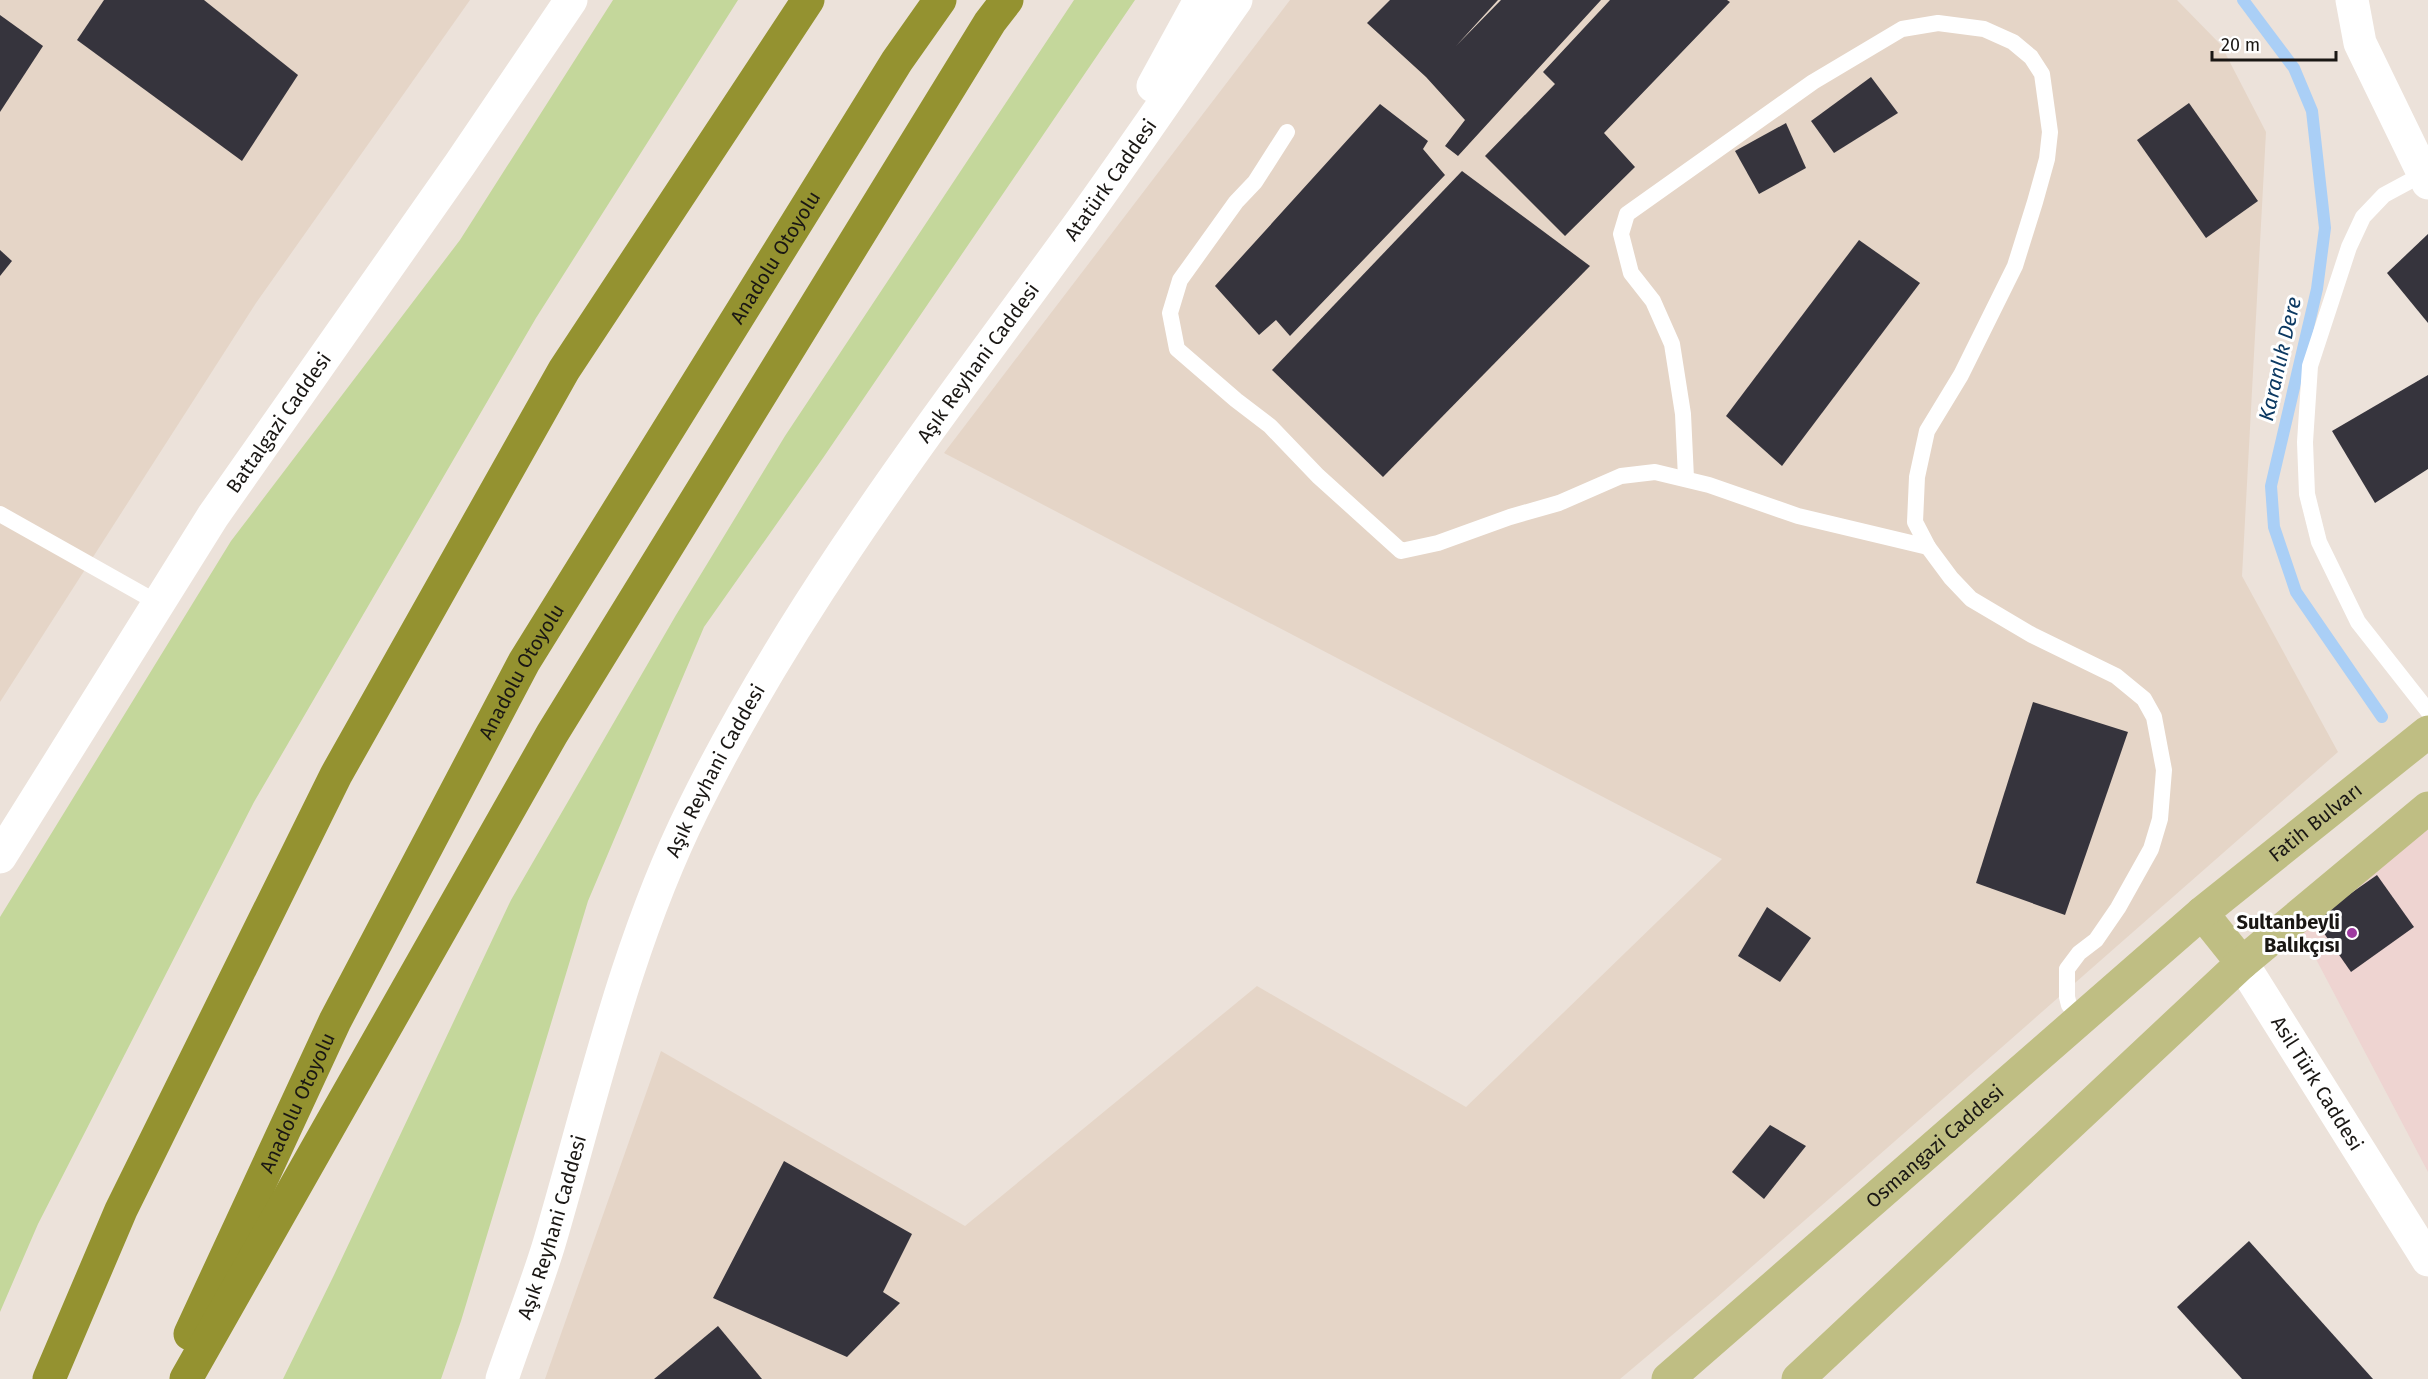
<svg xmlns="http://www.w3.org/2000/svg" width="2428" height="1379" font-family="'Fira Sans',sans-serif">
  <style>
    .commercial { fill: #eed4d1 }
    .built { fill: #e5d5c7 }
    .green { fill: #c4d79b }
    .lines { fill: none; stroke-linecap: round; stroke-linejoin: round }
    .stream { stroke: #aacff6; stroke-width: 12 }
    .building { fill: #36343d }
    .lane { stroke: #fff; stroke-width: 16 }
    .street { stroke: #fff; stroke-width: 33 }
    .secondary { stroke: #fff; stroke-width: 33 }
    .primary { stroke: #bfbe83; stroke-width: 33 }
    .highway { stroke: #949230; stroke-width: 33 }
    .poi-dot { fill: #9e3aa0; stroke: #fff; stroke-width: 2 }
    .labels { text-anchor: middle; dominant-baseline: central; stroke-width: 6; stroke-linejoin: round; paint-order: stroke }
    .street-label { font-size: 20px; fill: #1a1714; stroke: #fff }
    .poi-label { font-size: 20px; font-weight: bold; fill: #1a1714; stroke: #fff; text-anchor: end }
    .water-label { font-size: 21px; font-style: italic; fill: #0c3962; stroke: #fff }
  </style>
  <rect width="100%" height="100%" fill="#ece2da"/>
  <path class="commercial" d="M2428,821V1172L2297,923Z"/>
  <g class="built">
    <path d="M0,0H470L256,303L0,702Z"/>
    <path d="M1290,0H2177L2221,45L2266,132L2242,576L2338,752L1715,1299L1620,1379H545L661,1051L965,1226L1257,986L1466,1107L1722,859L944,453Z"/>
  </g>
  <g class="green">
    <path d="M613,0H738L536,318L254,802L38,1224L0,1312V917L231,541L460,240Z"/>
    <path d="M1074,0H1135L823,458L704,627L588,901L461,1321L441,1379H283L334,1275L511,900L676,615L785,436Z"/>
  </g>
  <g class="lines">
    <path class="stream" d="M2243,0L2294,68L2312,111L2325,228L2317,289L2271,486L2274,527L2296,592L2382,717"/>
  </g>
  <g class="building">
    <path d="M104,0H204L298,75L242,161L77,40Z"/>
    <path d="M1390,0H1498L1456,46L1501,0H1601L1458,156L1445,146L1465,120L1426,77L1367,23Z"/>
    <path d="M1610,0H1727L1730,2L1604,133L1635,167L1565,236L1485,156L1555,84L1543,72Z"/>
    <path d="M0,15L43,46L0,112Z"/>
    <path d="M1871,77L1898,113L1834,153L1811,121Z"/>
    <path d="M2189,103L2258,201L2206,238L2137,140Z"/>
    <path d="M1380,104L1428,141L1423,149L1445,175L1290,336L1276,320L1259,335L1215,286Z"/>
    <path d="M1786,123L1806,168L1759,194L1735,151Z"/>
    <path d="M1462,171L1590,266L1383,477L1272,370Z"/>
    <path d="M2428,234V323L2387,273Z"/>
    <path d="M1859,240L1920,283L1782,466L1726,416Z"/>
    <path d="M0,250L12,261L0,276Z"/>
    <path d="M2428,375V469L2375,503L2332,431Z"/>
    <path d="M2033,702L2128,732L2065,915L1976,883Z"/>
    <path d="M2377,875L2414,927L2351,972L2314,919Z"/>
    <path d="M1767,907L1811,938L1780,982L1738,956Z"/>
    <path d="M1770,1125L1806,1146L1764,1199L1732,1172Z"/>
    <path d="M784,1161L912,1234L883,1292L900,1303L847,1357L713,1298Z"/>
    <path d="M2249,1241L2373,1379H2242L2177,1307Z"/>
    <path d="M718,1326L762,1379H654Z"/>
  </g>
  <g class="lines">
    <g class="lane">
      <path d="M1287,132L1255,182L1236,202L1180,280L1170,313L1177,349L1236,400L1270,426L1318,476L1401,551L1438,543L1510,517L1559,503L1621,476L1655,472L1709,485L1798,516L1928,547"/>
      <path d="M2423,174L2384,195L2363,217L2349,247L2310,366L2305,442L2307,494L2319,542L2358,622L2428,711"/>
      <path d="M1686,478L1683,414L1672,344L1653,301L1631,273L1621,234L1627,214L1813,82L1902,29L1938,23L1984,29L2013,42L2031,57L2042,74L2050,132L2047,159L2035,202L2015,266L1961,375L1927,431L1917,477L1915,522L1928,547L1951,578L1971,599L2032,635L2116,676L2144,699L2154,717L2164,770L2160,819L2151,849L2118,908L2096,940L2079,953L2067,969V997L2069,1005L2081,1019"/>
      <path d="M0,514L158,603"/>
    </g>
    <path class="street" d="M2352,0L2360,43L2428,183"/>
    <g class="secondary">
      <path d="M1153,86L1200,0"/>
      <path id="s1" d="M0,857L213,516L460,164L571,0"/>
      <path id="s2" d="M2242,963L2428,1260"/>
      <path id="s3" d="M502,1379C517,1334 535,1290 549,1244C592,1098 625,946 693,809C795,602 937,419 1072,234C1128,157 1181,78 1236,0"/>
    </g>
    <g class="primary">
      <path d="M2202,913L2242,963"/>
      <path id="s4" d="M1668,1379L2202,913L2428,732"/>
      <path d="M1798,1379L2242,963L2428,808"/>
    </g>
    <g class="highway">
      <path id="s5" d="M190,1334L335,1021L524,662L897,61L940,0"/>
      <path d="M49,1379L121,1210L336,775L564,370L808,0"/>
      <path d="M186,1379L552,734L990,22L1007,0"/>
    </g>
  </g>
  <circle class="poi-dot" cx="2352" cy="933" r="6"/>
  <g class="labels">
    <g class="street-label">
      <text stroke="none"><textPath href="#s3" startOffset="1358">Atatürk Caddesi</textPath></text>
      <text stroke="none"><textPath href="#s5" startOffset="1227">Anadolu Otoyolu</textPath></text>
      <text stroke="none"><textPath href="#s3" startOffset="1132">Aşık Reyhani Caddesi</textPath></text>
      <text stroke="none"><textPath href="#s1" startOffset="516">Battalgazi Caddesi</textPath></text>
      <text stroke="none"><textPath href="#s5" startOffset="741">Anadolu Otoyolu</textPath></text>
      <text stroke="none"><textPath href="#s3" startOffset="646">Aşık Reyhani Caddesi</textPath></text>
      <text stroke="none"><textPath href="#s4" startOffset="854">Fatih Bulvarı</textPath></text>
      <text stroke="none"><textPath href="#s2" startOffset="142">Asil Türk Caddesi</textPath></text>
      <text stroke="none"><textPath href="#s5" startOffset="255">Anadolu Otoyolu</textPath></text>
      <text stroke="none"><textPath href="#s4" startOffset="354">Osmangazi Caddesi</textPath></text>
      <text stroke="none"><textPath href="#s3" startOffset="160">Aşık Reyhani Caddesi</textPath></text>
    </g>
    <g class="poi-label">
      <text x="2340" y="922">Sultanbeyli<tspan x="2340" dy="23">Balıkçısı</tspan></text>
    </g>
    <g class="water-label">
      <text transform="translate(2280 359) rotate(-77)">Karanlık Dere</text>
    </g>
  </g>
  <path d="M2212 51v9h124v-9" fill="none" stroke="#1a1714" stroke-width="3"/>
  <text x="2221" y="51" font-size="18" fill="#1a1714" stroke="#ffffff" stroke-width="4.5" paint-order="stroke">20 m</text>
</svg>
